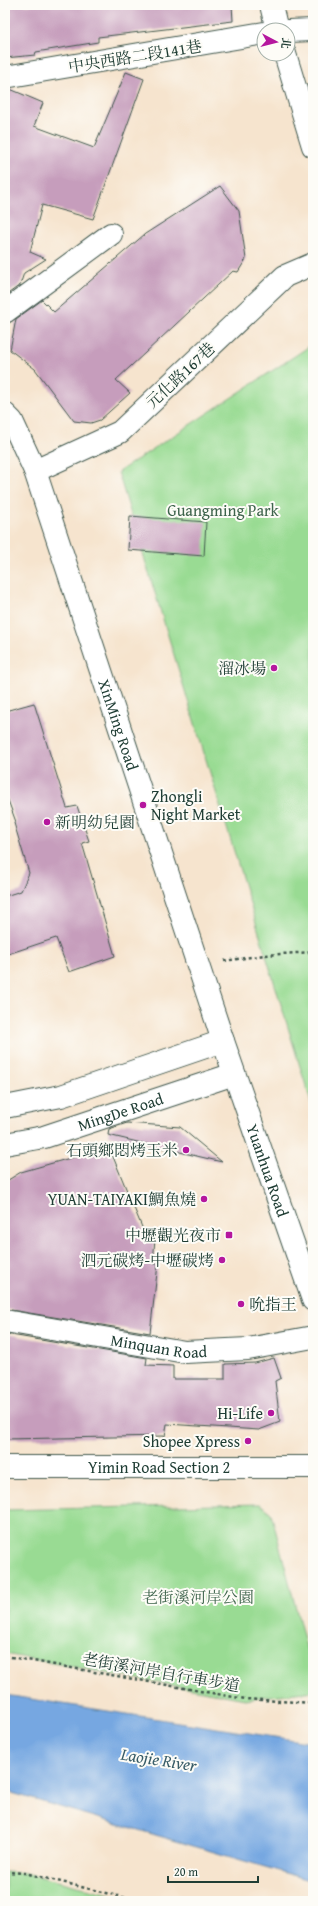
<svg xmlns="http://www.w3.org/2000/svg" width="318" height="1906" font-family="'Gentium Book Plus','Noto Serif TC',serif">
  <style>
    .green { fill: #99db93; stroke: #5c8c64 }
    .water { fill: #76a7e1; stroke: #4a728a }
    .building { fill: #c69dbc }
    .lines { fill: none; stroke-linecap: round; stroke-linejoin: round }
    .minor-casing { stroke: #3f564b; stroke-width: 24 }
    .path { stroke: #3f564b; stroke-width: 2.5; stroke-dasharray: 3 3; stroke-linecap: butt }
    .minor { stroke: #fff; stroke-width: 22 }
    .poi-dot { fill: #b5179e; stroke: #fdfcf7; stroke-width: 1.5 }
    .labels { text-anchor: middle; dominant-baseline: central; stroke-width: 4; stroke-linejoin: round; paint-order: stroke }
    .street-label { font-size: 16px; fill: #1f3d34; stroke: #fdfcf7 }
    .park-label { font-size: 16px; fill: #3e644c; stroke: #fdfcf7 }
    .poi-label { font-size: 16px; fill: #1f3d34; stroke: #fdfcf7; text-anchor: end }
    .water-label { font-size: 17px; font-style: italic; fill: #395d68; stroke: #fdfcf7 }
  </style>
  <rect width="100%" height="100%" fill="#fdfcf7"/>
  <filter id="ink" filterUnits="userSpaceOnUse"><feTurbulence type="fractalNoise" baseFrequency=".025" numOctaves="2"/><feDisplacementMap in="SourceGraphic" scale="8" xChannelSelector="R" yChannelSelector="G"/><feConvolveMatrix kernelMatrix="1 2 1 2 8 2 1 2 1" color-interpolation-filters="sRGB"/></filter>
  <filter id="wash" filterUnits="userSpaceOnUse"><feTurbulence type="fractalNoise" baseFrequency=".012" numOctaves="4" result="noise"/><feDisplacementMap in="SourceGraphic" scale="16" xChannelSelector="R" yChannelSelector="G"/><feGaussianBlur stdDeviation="0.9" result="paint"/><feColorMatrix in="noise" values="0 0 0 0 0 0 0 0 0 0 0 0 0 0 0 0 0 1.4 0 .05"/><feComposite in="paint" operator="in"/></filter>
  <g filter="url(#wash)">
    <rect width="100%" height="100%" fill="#f6e4ce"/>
    <g class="green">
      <path d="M313,344V1109L118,472Z"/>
      <path d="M260,1504L271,1513L310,1662L313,1675V1691L245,1699L5,1654V1510Z"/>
      <path d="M5,1872L25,1873L138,1901H5Z"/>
    </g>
    <path class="water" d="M5,1695L313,1743V1881L5,1791Z"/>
    <g id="blocks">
      <g class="building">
        <path d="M5,5H232L233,21L98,37V42L36,52L35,55L5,58Z"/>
        <path d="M126,72L144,79L93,219L42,205L30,252L46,259L24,273L20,285L5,296V89H10L43,103L34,126L94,148Z"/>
        <path d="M220,186L239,211L246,259L238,272L233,271L116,380L130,393L100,420L91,423L74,421L35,369L10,350L16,319L42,300L54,312L145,234Z"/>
        <path d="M130,516L206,522L204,556L128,550Z"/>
        <path d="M34,703L67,808L77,806L89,841L82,843L115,956L69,972L56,938L5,955V896L21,891L29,873L14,823L16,822L5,792V711Z"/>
        <path d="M127,1123L180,1127L222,1162L108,1135L109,1129Z"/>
        <path d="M109,1147L146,1237L155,1238L153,1264H158L150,1333L5,1309V1182L21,1172Z"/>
        <path d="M5,1334L147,1358L146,1365L173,1366V1379H225V1364L255,1363L274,1358L281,1378L275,1381L280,1422L259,1430L167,1424L165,1436L5,1439Z"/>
      </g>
    </g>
  </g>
  <g filter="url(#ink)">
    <use href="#blocks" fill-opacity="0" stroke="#3f564b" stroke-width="1"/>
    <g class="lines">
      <g class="minor-casing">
        <g id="minor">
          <path d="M271,5L277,30"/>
          <path d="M288,31L313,30"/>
          <path d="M285,54L313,146"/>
          <path d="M5,77L264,33"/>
          <path d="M5,312L111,234"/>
          <path id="s1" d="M5,414L12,421L35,471L223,1041L313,1300"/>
          <path d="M35,471L120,432L285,276L313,264"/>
          <path d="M5,1107L61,1096L223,1041"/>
          <path id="s2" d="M5,1144L44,1137L234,1074"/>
          <path id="s3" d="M5,1321L185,1352L248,1349L313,1337"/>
          <path id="s4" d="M5,1467H313"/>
        </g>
      </g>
      <g class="path">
        <path d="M224,961L265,955L313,952"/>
        <path d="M5,1656L245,1699L313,1703"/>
        <path d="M5,1872L25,1873L138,1901"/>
      </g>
      <use href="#minor" class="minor"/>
    </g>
  </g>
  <g class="poi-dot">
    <circle cx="274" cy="668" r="4"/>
    <circle cx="143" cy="805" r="4"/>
    <circle cx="47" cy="822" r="4"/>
    <circle cx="186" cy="1150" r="4"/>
    <circle cx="204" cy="1199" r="4"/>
    <rect x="225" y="1231" width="8" height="8" rx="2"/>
    <circle cx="222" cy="1260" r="4"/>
    <circle cx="241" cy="1304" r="4"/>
    <circle cx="271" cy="1413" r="4"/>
    <circle cx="248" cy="1441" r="4"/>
  </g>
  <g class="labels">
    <g class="street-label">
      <text transform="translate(135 56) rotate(-9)">中央西路二段141巷</text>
      <text transform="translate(180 375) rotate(-43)">元化路167巷</text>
      <text stroke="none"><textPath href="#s1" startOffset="332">XinMing Road</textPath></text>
      <text stroke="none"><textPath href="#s2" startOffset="120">MingDe Road</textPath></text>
      <text stroke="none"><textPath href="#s1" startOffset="802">Yuanhua Road</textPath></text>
      <text stroke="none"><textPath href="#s3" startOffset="156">Minquan Road</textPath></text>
      <text stroke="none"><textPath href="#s4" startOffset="154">Yimin Road Section 2</textPath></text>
      <text transform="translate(161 1672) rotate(10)">老街溪河岸自行車步道</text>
    </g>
    <g class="park-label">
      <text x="223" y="510">Guangming Park</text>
      <text x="198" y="1597">老街溪河岸公園</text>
    </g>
    <g class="poi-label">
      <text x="266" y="668">溜冰場</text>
      <text x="151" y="796" text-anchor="start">Zhongli<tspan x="151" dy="18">Night Market</tspan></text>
      <text x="55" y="822" text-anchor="start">新明幼兒園</text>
      <text x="178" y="1150">石頭鄉悶烤玉米</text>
      <text x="196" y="1199">YUAN-TAIYAKI鯛魚燒</text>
      <text x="221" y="1235">中壢觀光夜市</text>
      <text x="214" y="1260">泗元碳烤-中壢碳烤</text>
      <text x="249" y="1304" text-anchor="start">吮指王</text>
      <text x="263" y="1413">Hi-Life</text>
      <text x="240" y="1441">Shopee Xpress</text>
    </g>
    <g class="water-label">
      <text transform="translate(159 1759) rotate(9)">Laojie River</text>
    </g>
  </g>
  <rect width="318" height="1906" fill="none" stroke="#fdfcf7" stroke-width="20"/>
  <g transform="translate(276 42) rotate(97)"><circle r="19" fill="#fdfcf7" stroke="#a4b0a9"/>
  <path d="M0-3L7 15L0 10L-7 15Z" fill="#b5179e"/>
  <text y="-6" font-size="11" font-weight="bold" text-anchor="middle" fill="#1f3d34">北</text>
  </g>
  <path d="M168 1876v6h90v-6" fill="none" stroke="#1f3d34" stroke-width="2"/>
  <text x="174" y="1876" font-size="12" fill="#1f3d34" stroke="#fdfcf7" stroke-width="3" paint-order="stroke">20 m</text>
</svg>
